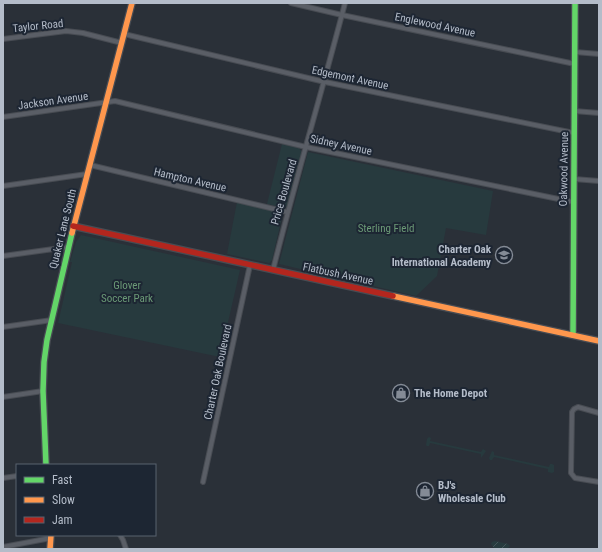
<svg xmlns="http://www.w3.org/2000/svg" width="602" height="552" font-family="'Roboto Condensed',sans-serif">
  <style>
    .green { fill: #273a3e }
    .garden { fill: url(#garden-furrows) }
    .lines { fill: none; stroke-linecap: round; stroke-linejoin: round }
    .street-casing { stroke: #484c53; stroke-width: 6 }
    .fast-casing { stroke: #484c53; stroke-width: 8 }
    .slow-casing { stroke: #484c53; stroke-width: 8 }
    .jam-casing { stroke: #484c53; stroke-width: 8 }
    .street { stroke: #5a5e66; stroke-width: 4 }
    .fast { stroke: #63d668; stroke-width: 5.5 }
    .slow { stroke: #ff974d; stroke-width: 5.5 }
    .jam { stroke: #b3261e; stroke-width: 5.5 }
    .labels { text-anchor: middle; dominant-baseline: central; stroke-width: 4; stroke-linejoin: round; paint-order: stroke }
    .street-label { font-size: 11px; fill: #b4bcc9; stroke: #1d2633 }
    .park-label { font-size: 11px; fill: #6b9a76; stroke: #1d2633 }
    .poi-label { font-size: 11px; font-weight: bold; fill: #b4bcc9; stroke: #1d2633; text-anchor: start }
  </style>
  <defs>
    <pattern id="garden-furrows" width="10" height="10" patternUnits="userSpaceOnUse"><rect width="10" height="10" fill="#273a3e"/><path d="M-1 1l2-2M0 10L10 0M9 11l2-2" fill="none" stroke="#445559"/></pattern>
  </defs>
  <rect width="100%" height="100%" fill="#2a3038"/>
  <g class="green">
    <path d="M282,144L299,148L302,152L288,206L284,208L267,204Z"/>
    <path d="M308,152L493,191L486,235L446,228L437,276L416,296L279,264Z"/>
    <path d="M237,202L280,213L282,217L272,260L269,263L227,254Z"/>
    <path d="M81,235L240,270L220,357L58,323L72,262H70L76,242Z"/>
    <path d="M429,437L431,438L430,441L481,452L483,449L486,451L481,458V454L430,443L429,446H427L426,445L427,439Z"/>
    <path d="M492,451L494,452V455L549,467L550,464H552L554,465V472L552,473L548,472V469L494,457L492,460H490L489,458Z"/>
  </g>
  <path class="garden" d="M495,541L508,544L510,546L507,549H495L491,544L492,542Z"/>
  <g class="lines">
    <g class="street-casing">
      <g id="street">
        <path d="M291,3L342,15L575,64"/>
        <path d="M124,34L325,82L574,133"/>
        <path d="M3,39L66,31L83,33L122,43"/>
        <path d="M575,52L599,54"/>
        <path d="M574,111L599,113"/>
        <path d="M3,117L115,101L306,147L573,202"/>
        <path d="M90,165L287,212"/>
        <path d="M574,179L599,181"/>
        <path d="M3,186L87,174"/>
        <path d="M3,256L68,247"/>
        <path d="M273,270C295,181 322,92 345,3"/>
        <path d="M3,327L52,320"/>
        <path d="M3,397L43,391"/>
        <path d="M599,413L578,407L574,409L572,412L571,473L575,478L599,482"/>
        <path d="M3,478L17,476"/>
        <path d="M203,482L250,265"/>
        <path d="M120,535L123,540L126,549"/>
        <path d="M3,547L51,538"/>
      </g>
    </g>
    <g class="fast-casing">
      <g id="fast">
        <path d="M573,335L575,3"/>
        <path d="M46,465L43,391L44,362L47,340L72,233"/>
      </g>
    </g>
    <g class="slow-casing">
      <g id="slow">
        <path d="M72,233L132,3"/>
        <path d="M393,296L599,341"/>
        <path d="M50,549L51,535"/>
      </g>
    </g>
    <g class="jam-casing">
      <path id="jam" d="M73,226L393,296"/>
    </g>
    <use href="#street" class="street"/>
    <use href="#fast" class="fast"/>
    <use href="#slow" class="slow"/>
    <use href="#jam" class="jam"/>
  </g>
  <defs>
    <g id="school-ring" transform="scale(0.9)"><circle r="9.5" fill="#1d2633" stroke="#848b96" stroke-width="1.5"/><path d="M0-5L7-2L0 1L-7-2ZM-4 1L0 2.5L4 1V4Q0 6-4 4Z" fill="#848b96"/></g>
    <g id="shop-ring" transform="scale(0.9)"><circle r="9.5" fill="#1d2633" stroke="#848b96" stroke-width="1.5"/><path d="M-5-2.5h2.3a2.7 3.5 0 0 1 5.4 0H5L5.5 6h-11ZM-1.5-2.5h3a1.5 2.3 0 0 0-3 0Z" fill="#848b96"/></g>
  </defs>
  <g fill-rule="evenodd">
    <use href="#school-ring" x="504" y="255"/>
    <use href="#shop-ring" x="401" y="393"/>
    <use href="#shop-ring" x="425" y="491"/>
  </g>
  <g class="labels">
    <g class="street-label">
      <text transform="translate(435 25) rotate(12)">Englewood Avenue</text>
      <text transform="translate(38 26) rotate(-6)">Taylor Road</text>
      <text transform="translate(350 78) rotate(12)">Edgemont Avenue</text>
      <text transform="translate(53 101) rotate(-8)">Jackson Avenue</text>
      <text transform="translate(341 145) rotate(12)">Sidney Avenue</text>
      <text transform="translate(564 169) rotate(-89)">Oakwood Avenue</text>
      <text transform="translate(190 180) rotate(13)">Hampton Avenue</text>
      <text transform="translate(284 192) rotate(-74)">Price Boulevard</text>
      <text transform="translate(63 229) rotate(-76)">Quaker Lane South</text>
      <text transform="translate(338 274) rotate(12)">Flatbush Avenue</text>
      <text transform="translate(218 372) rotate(-78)">Charter Oak Boulevard</text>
    </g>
    <g class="park-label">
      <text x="386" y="228">Sterling Field</text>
      <text x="127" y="285">Glover<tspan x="127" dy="13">Soccer Park</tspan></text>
    </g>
    <g class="poi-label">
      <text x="491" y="249" text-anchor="end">Charter Oak<tspan x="491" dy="13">International Academy</tspan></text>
      <text x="414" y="393">The Home Depot</text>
      <text x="438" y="485">BJ's<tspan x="438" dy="13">Wholesale Club</tspan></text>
    </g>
  </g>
  <rect width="602" height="552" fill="none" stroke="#b4bcc9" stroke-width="8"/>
  <rect x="16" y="464" width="140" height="72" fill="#1d2633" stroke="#59626f"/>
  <rect x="24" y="477" width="20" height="6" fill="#63d668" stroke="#59626f"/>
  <text x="52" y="484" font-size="12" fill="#b4bcc9">Fast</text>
  <rect x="24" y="497" width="20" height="6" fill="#ff974d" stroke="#59626f"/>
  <text x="52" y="504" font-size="12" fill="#b4bcc9">Slow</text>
  <rect x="24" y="517" width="20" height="6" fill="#b3261e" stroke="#59626f"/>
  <text x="52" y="524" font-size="12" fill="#b4bcc9">Jam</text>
</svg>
